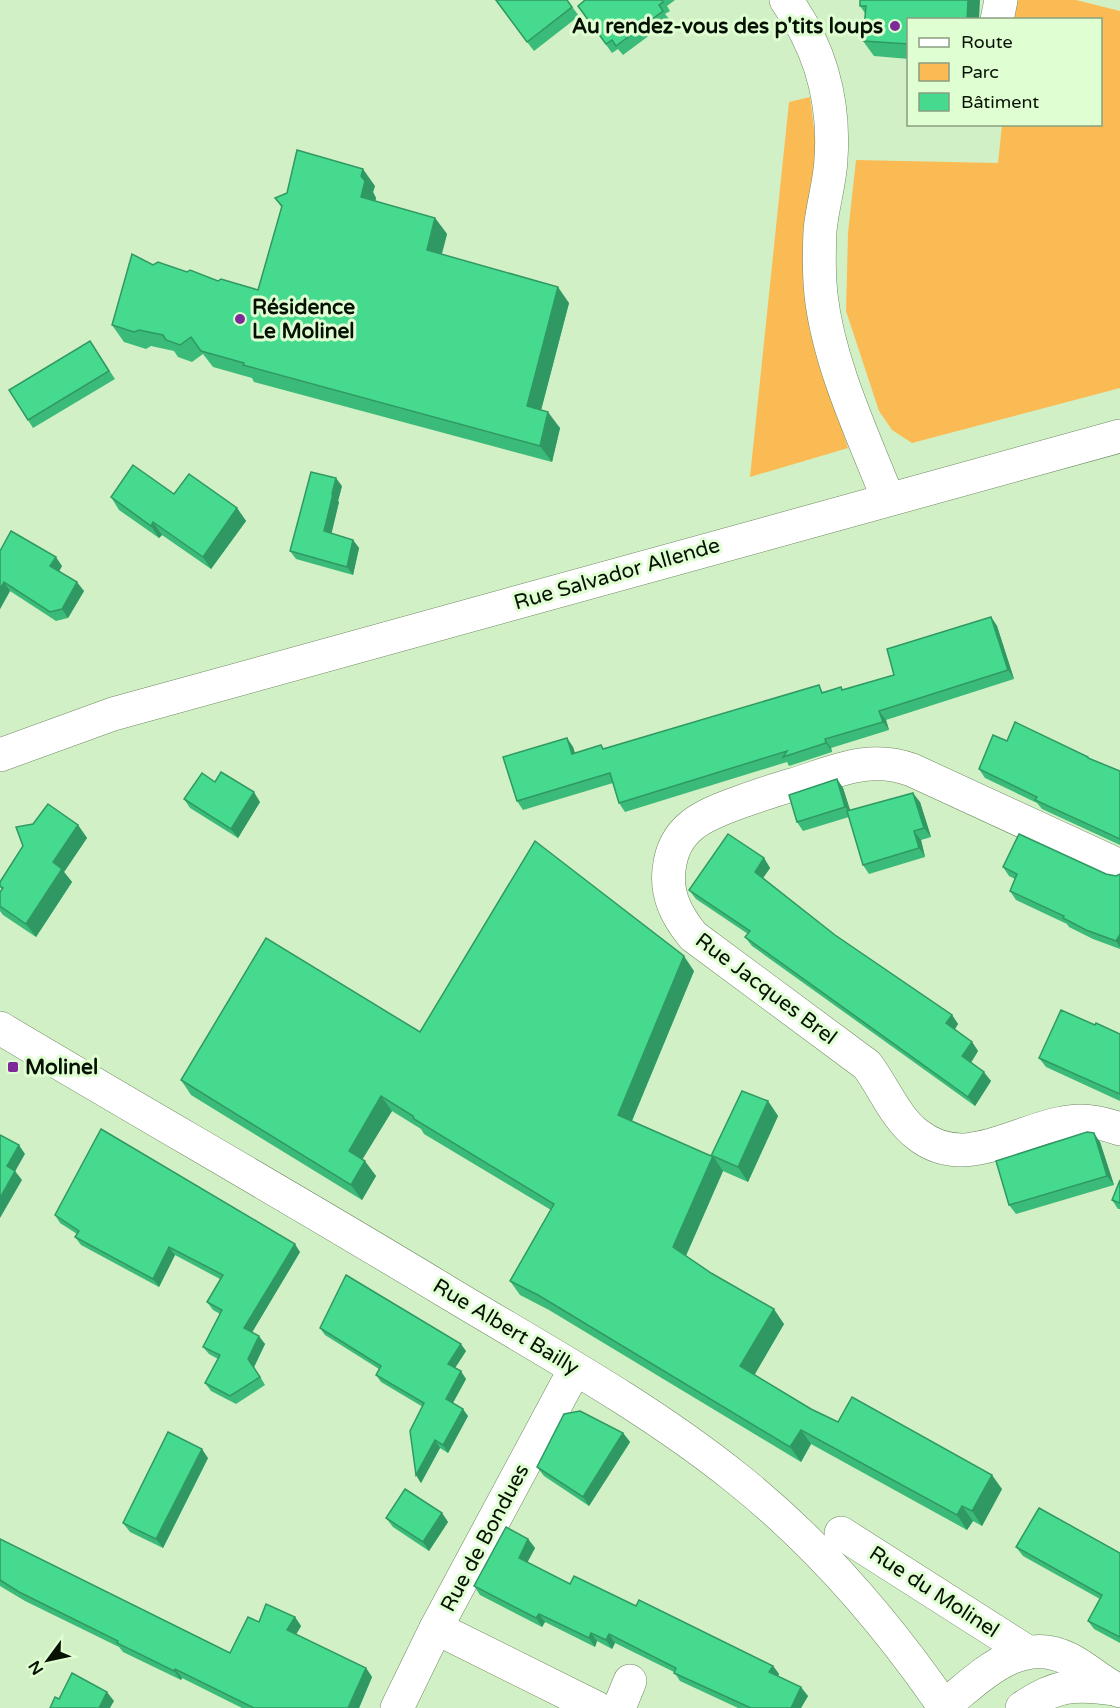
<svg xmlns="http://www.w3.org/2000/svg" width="1120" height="1708" font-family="'Varela Round',sans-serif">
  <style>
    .green { fill: #fbbb54 }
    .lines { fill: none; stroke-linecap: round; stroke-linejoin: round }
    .minor-casing { stroke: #6e8962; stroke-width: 34 }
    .major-casing { stroke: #6e8962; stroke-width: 34 }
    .minor { stroke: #fff; stroke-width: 33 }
    .major { stroke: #fff; stroke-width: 33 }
    .wall { fill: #3bbb79 }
    .shaded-wall { fill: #309963 }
    .building { fill: #45da8d; stroke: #309963; stroke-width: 1.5 }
    .poi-dot { fill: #7e2b9a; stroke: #dffed2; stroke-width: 2 }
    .labels { text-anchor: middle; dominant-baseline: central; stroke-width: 6; stroke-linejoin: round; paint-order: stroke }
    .poi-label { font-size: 21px; font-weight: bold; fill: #071104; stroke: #dffed2; text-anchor: start }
    .street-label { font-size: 21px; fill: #071104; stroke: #dffed2 }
  </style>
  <rect width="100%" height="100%" fill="#d2f0c5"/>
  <g class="green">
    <path d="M1015,0H1076L1120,11V388L912,443L892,430L879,411L846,311L848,233L856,160L998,163L1002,125L1100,124V20L1013,19Z"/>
    <path d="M810,97L816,144L803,278L810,332L848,448L750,477L789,102Z"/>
  </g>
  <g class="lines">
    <g class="minor-casing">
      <g id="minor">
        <path d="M786,0C820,47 835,101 831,159C830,183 822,207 820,231C819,252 819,275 821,295C829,365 863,435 888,499"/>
        <path d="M997,20L1001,0"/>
        <path d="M1120,866L912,770C869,754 834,772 792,785C774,790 757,796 740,802C704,815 673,827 669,870C666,896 677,916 693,936L867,1065C883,1086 896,1119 918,1135C969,1175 1025,1122 1080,1121C1094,1121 1106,1124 1120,1129"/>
        <path d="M841,1533L1026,1651"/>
        <path d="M436,1628L597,1708"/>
        <path d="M944,1706C981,1677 1019,1634 1069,1659C1087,1668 1102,1683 1120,1691"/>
        <path d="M397,1708L436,1628L575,1369"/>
        <path d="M619,1708L630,1681"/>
        <path d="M1022,1708C1054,1685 1076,1683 1114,1689"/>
      </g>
    </g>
    <g class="major-casing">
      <g id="major">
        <path d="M0,755L113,714L1120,436"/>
        <path d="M0,1028C149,1117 299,1202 447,1292C545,1351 646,1406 735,1477C817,1542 886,1622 945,1708"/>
      </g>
    </g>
    <use href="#minor" class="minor"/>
    <use href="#major" class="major"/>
  </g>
  <g class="wall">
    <path d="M495,0H567L579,16L534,51Z"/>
    <path d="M585,0H675L667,6L670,11L665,14L670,20L623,55L618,49L612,53L578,6Z"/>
    <path d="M860,0L909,20V59L874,56L863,41L865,13L860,6Z"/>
    <path d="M375,186L373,192L376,198L375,201L435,218L447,234L442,254L569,303L541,410L560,428L552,462L254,382L252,378L213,367L203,354L192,362L178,357L174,351L151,346L146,349L124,342L112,325L153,265L187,272L218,281L258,290L282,208L275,198Z"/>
    <path d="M90,341L115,379L33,428L28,420Z"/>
    <path d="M342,486L338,501L339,502L331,533L353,540L359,548L353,575L296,559L290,551Z"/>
    <path d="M174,494L237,508L246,521L211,569L162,535L159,538L119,510L111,497Z"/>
    <path d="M0,551L62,566L59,571L84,591L68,618L56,621L10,591L0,609Z"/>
    <path d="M991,617L997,626L1014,679L886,720L889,730L831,748L832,752L789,766L787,762L625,812L619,803L613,783L523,810L517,801L567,738L573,747L575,753L601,745L604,749L841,687L843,690L894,675Z"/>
    <path d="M1007,741L1090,759L1120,771V845L1042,809L1037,803L985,778L979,769Z"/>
    <path d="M837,779L843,788L850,810L920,802L931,837L921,840L925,857L869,874L863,865L849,817L803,831L797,822Z"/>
    <path d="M215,782L260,802L238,838L190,808L184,799Z"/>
    <path d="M78,825L87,838L64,872L72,882L36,937L3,915L0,911V892L2,890L0,887V882Z"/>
    <path d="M764,858L770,868L763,878L835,935L952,1015L958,1024L955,1029L972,1042L978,1051L971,1062L991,1081L975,1106L752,946L745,937L748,934L696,899L689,890Z"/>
    <path d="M1003,867L1116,876L1120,874V949L1093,939L1069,927L1067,924L1016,900L1010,891L1015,879L1009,876Z"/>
    <path d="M694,971L632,1121L711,1156L768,1101L778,1116L748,1182L723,1171L686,1256L784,1324L754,1375L811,1409L838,1422L1002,1489L982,1526L973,1521L967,1530L811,1444L801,1462L549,1310L520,1295L510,1281L551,1210L424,1134L421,1129L392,1111L362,1159L376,1176L362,1200L191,1095L181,1080L420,1032Z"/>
    <path d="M1095,1025L1120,1034V1101L1046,1067L1039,1058Z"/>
    <path d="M1100,1142L1114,1185L1016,1214L1009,1205Z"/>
    <path d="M1120,1180V1209H1118L1112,1200Z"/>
    <path d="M55,1215L300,1252L252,1332L265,1344L254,1367L265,1385L236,1404L211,1391L205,1383L218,1359L209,1354L203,1347L220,1314L213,1310L207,1302L220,1279L175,1255L159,1287L81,1245L75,1237L77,1234L60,1223Z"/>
    <path d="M320,1328L466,1351L455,1368L466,1379L453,1403L468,1416L448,1453L440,1448L421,1483L416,1475L423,1407L381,1382L376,1375L379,1369L325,1335Z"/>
    <path d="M623,1433L630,1442L589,1506L544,1476L537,1467Z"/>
    <path d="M208,1458L163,1548L130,1532L123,1523Z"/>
    <path d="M442,1513L448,1522L429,1551L393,1527L386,1518Z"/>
    <path d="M0,1539L230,1653L259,1622L295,1617L301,1626L296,1635L366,1668L372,1677L359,1708H242L182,1678L181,1680L123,1652L119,1647L25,1601L0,1586Z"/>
    <path d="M528,1539L535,1548L527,1562L570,1584L636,1606L773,1666L779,1674L778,1676L808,1696L801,1708H738L680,1681L674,1672L615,1643L612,1649L597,1641L595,1647L545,1622L542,1627L480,1595L474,1586Z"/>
    <path d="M1016,1547L1120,1553V1643L1094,1629L1088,1621L1100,1599L1023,1556Z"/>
  </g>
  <g class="shaded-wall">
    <path d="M968,0H980L979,20H967Z"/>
    <path d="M363,169L375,186L373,192L376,198L372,214L361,197V176Z"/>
    <path d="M435,218L447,234L438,267L427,250Z"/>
    <path d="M558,287L569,303L538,422L527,406Z"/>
    <path d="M548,412L560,428L552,462L540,446Z"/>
    <path d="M336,478L342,486L338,501L339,502L330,540L324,531Z"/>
    <path d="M237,508L246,521L211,569L203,557Z"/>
    <path d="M153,522L162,535L159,538L151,526Z"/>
    <path d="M353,540L359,548L353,575L347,567Z"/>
    <path d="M56,557L62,566L57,575L50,566Z"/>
    <path d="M4,582L10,591L0,609V589Z"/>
    <path d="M77,582L84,591L68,618L62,609Z"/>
    <path d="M991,617L997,626L1014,679L1008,670Z"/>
    <path d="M879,711L886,720L889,730L883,722Z"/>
    <path d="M567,738L573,747L578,763L572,754Z"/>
    <path d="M825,739L831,748L832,752L826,743Z"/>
    <path d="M837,779L843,788L852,816L845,807Z"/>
    <path d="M254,792L260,802L238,838L231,829Z"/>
    <path d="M913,793L920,802L931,837L924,828Z"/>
    <path d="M78,825L87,838L64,872L72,882L36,937L26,924L53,862Z"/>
    <path d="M914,831L921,840L925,857L919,848Z"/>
    <path d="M764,858L770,868L761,881L755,872Z"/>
    <path d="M1120,934V947L1116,941Z"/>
    <path d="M684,956L694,971L628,1130L618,1115Z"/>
    <path d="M952,1015L958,1024L953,1032L946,1023Z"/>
    <path d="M972,1042L978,1051L969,1066L962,1056Z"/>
    <path d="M984,1072L991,1081L975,1106L968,1097Z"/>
    <path d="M381,1096L392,1111L359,1165L349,1151Z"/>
    <path d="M768,1101L778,1116L748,1182L738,1167Z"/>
    <path d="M1094,1133L1100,1142L1114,1185L1107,1176Z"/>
    <path d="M19,1145L25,1154L13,1175L7,1166Z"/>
    <path d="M713,1156L723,1171L683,1262L673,1247Z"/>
    <path d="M365,1161L376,1176L362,1200L351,1185Z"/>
    <path d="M15,1171L22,1180L0,1218V1198Z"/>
    <path d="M295,1244L300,1252L250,1336L244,1328Z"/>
    <path d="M169,1247L175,1255L159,1287L153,1279Z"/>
    <path d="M774,1309L784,1324L751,1381L740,1366Z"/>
    <path d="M259,1336L265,1344L254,1367L265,1385L248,1359Z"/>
    <path d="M461,1344L466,1351L453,1371L448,1364Z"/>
    <path d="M461,1371L466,1379L451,1406L446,1399Z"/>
    <path d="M463,1409L468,1416L448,1453L443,1445Z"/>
    <path d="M801,1430L811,1444L801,1462L790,1447Z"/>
    <path d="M623,1433L630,1442L589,1506L583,1497Z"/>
    <path d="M435,1440L440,1448L421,1483L416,1475Z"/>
    <path d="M202,1449L208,1458L163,1548L156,1539Z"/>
    <path d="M992,1475L1002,1489L982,1526L972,1511Z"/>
    <path d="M962,1506L973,1521L967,1530L957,1515Z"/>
    <path d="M442,1513L448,1522L429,1551L423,1542Z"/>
    <path d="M528,1539L535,1548L525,1567L519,1558Z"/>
    <path d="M539,1614L545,1622L542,1627L536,1618Z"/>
    <path d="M295,1617L301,1626L293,1639L287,1630Z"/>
    <path d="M591,1633L597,1641L595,1647L589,1638Z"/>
    <path d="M609,1634L615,1643L612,1649L606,1640Z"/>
    <path d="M773,1666L779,1674L776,1681L769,1672Z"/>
    <path d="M366,1668L372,1677L359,1708H348Z"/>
    <path d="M175,1669L182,1678L181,1680L174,1671Z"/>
    <path d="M801,1687L808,1696L801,1708H791Z"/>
    <path d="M107,1692L114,1701L110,1708H99Z"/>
  </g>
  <g class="building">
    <path d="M496,0H567L572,7L527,42Z"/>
    <path d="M585,0H662L663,2L659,5L663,11L616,46L612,40L606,44L578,6Z"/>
    <path d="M860,0H968L967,20H909V44L863,41L866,6H860Z"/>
    <path d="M297,150L363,169L361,176L365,181L361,197L435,218L427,250L558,287L527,406L548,412L540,446L243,365L244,363L201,351L191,337L180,345L166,340L163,335L139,330L134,332L112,325L132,254L153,265L158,262L187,272L190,270L218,281L221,279L258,290L282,206L275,198L287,193Z"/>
    <path d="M90,341L109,371L28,420L9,390Z"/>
    <path d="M133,465L174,494L189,474L237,508L203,557L153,522L151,526L111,497Z"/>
    <path d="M311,472L336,478L332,494H333L324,531L353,540L347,567L290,551Z"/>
    <path d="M11,531L56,557L50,566L77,582L62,609L50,612L4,582L0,589V551Z"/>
    <path d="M991,617L1008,670L879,711L883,722L825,739L826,743L783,757L787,751L619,803L610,773L517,801L503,757L567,738L572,754L601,745L603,749L819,685L822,693L841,687L842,690L894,675L887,649Z"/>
    <path d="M1015,722L1088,757V758L1120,771V839L1035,800L1037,797L979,769L993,735L1007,741Z"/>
    <path d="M221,772L254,792L231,829L184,799L202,773L215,782Z"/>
    <path d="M837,779L845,807L797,822L789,795Z"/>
    <path d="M913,793L924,828L914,831L919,848L863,865L847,811Z"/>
    <path d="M48,804L78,825L53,862L62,869L26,924L0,906V892L3,888L0,886V882L23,846L16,827L33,824Z"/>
    <path d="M728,834L764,858L755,872L835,935L952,1015L946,1023L972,1042L962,1056L984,1072L968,1097L745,937L750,931L689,890Z"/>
    <path d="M1019,834L1106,874L1116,876L1120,874V934L1116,941L1086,930L1063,918L1064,916L1010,891L1017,874L1003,867Z"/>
    <path d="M535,841L684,956L618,1115L711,1156L742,1091L768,1101L738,1167L713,1156L673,1247L711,1273L774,1309L740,1366L811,1409L838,1422L852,1397L992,1475L972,1511L962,1506L957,1515L801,1430L790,1447L538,1295L510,1281L554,1204L414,1119L413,1116L381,1096L349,1151L365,1161L351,1185L181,1080L266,938L420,1032Z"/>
    <path d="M1061,1010L1095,1025L1096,1023L1120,1034V1094L1039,1058Z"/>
    <path d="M101,1129L295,1244L244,1328L259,1336L248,1359L260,1377L230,1396L205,1383L220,1355L203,1347L222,1310L207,1302L223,1275L169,1247L153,1279L75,1237L79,1231L55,1215Z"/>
    <path d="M1087,1132L1094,1133L1107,1176L1009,1205L996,1161Z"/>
    <path d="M0,1135L19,1145L7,1166L15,1171L0,1198Z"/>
    <path d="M1120,1180V1203L1112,1200Z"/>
    <path d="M346,1275L461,1344L448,1364L461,1371L446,1399L463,1409L443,1445L435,1440L416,1475L410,1431L424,1403L376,1375L381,1366L320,1328Z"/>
    <path d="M580,1411L623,1433L583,1497L537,1467L564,1414Z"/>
    <path d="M168,1432L202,1449L156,1539L123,1523Z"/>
    <path d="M405,1489L442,1513L423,1542L386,1518Z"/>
    <path d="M1039,1508L1120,1553V1637L1088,1621L1102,1595L1016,1547Z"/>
    <path d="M506,1527L528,1539L519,1558L570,1584L574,1576L636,1606L639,1600L773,1666L769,1672L801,1687L791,1708H751L674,1673L676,1668L609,1634L606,1640L591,1633L589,1638L539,1614L536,1618L474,1586Z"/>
    <path d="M0,1539L230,1653L248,1617L259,1622L266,1604L295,1617L287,1630L366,1668L348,1708H254L175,1669L174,1671L117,1643L118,1641L19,1592L0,1580Z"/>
    <path d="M72,1673L107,1692L99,1708H50L55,1697L59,1699Z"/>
  </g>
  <g class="poi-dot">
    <circle cx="895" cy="26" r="6"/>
    <circle cx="240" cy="319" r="6"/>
    <rect x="7" y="1061" width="12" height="12" rx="3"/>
  </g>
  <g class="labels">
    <g class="poi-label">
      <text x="883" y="26" text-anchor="end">Au rendez-vous des p'tits loups</text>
      <text x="252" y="307">Résidence<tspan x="252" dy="24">Le Molinel</tspan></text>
      <text x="25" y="1067">Molinel</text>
    </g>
    <g class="street-label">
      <text transform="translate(617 574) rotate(-16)">Rue Salvador Allende</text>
      <text transform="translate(766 989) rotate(37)">Rue Jacques Brel</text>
      <text transform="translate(506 1327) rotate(31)">Rue Albert Bailly</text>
      <text transform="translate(485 1538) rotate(-62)">Rue de Bondues</text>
      <text transform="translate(934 1592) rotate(33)">Rue du Molinel</text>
    </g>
  </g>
  <rect x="907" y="18" width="195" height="108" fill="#dffed2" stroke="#899f80" stroke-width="1.5"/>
  <rect x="919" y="38" width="30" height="9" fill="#ffffff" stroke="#899f80" stroke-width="1.5"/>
  <text x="961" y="48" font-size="18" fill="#071104">Route</text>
  <rect x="919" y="63" width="30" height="18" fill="#fbbb54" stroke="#899f80" stroke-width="1.5"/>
  <text x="961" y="78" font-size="18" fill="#071104">Parc</text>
  <rect x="919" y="93" width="30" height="18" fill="#45da8d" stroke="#899f80" stroke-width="1.5"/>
  <text x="961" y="108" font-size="18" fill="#071104">Bâtiment</text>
  <g transform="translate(48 1660) rotate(237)" stroke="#dffed2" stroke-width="4.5" paint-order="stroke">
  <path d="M0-4.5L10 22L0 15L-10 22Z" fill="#071104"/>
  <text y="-9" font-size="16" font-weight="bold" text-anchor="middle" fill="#071104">N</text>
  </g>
</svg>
